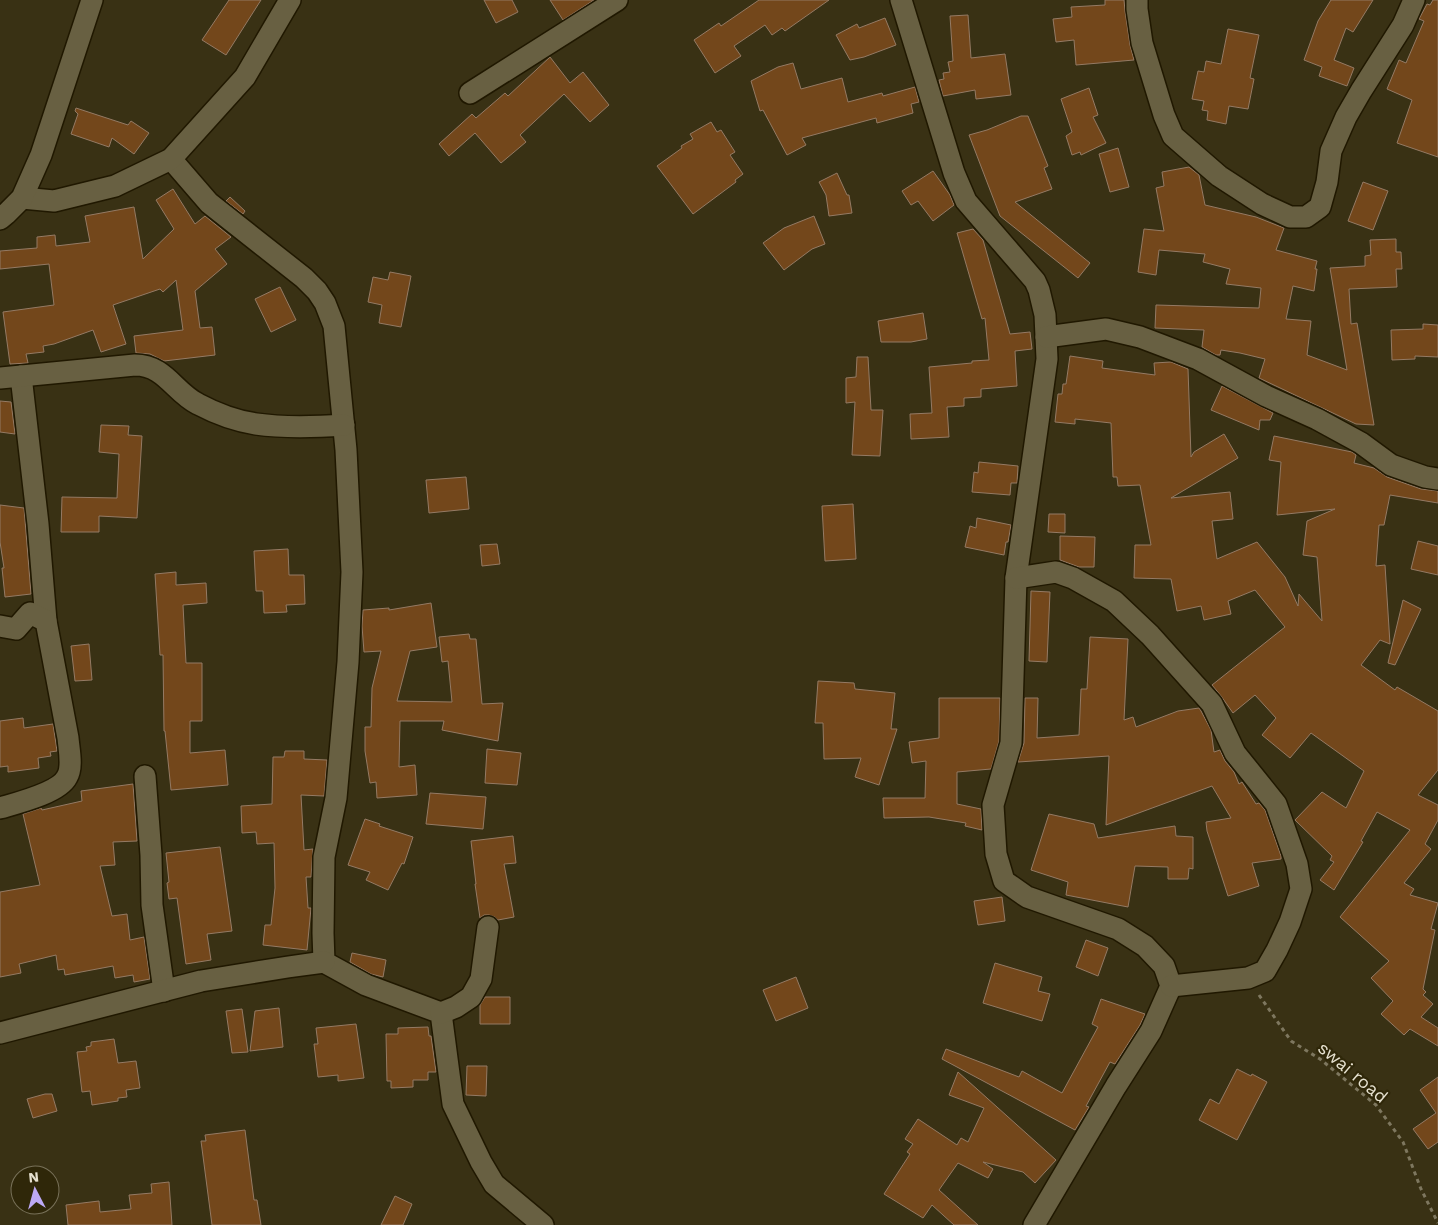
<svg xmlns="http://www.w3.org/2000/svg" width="1438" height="1225" font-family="'Work Sans',sans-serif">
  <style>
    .building { fill: #73471b; stroke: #947a64 }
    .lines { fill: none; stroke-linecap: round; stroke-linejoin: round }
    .minor-casing { stroke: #201800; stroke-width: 24 }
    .path { stroke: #7e775f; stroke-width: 3; stroke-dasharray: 4 4; stroke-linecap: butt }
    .minor { stroke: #686042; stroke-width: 21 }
    .labels { text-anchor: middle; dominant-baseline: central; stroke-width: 4.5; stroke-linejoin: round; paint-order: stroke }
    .street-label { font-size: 18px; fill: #e6e1d0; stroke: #2f2709 }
  </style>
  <rect width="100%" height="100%" fill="#393114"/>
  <g class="building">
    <path d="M229,0H261L226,55L202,40Z"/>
    <path d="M484,0H512L518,12L496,23Z"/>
    <path d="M550,0H594L563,20Z"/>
    <path d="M759,0H829L785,31L782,28L772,35L765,25L734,46L741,56L715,73L694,40L719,23L721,26Z"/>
    <path d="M1105,0H1124L1125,11L1130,45L1134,60L1076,65L1074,40L1056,42L1053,19L1072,17L1071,7L1105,5Z"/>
    <path d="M1331,0H1373L1353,32L1346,28L1334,60L1354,68L1347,86L1319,76L1322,67L1304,60L1318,21Z"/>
    <path d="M1433,0H1438V157L1397,143L1412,100L1387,89L1399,60L1406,63L1424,21L1419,19L1427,4L1430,5Z"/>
    <path d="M968,15L971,58L1005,54L1011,95L976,99L975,90L943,96L939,80L944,79L943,73L950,72L948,62L953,61L950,16Z"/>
    <path d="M885,18L896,45L864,57L850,60L836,35L857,24L859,28Z"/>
    <path d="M1228,29L1259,35L1250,78L1254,79L1248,109L1229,106L1226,124L1207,120L1208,111L1202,110L1204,101L1192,99L1198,71L1204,72L1206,61L1221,64Z"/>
    <path d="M550,57L570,83L583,72L609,105L590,122L564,94L520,135L526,142L501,163L475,133L449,156L439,144L472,114L476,118L505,93L508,96Z"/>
    <path d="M793,63L801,89L842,78L848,102L882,93L883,96L915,87L919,102L911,104L913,113L877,123L876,118L802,138L806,145L787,155L763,110L760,111L751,81L778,67Z"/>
    <path d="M1089,88L1098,115L1093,117L1106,143L1081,155L1080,152L1072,155L1066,136L1072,132L1061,99Z"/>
    <path d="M76,108L128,125L131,121L149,133L134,154L112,138L109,147L71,134L78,114L75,111Z"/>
    <path d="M1021,116H1028L1048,166L1044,168L1052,189L1015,202L1090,263L1078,278L1000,216L969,135L987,130Z"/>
    <path d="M711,122L717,132L721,130L735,152L730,155L743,174L735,180L736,182L693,214L657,166L682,148L681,146L693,139L690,134Z"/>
    <path d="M1118,148L1129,187L1110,192L1099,154Z"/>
    <path d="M1189,167L1199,175L1205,205L1256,217L1284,228L1276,250L1317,261L1315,269H1317L1314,291L1293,286L1286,319L1311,321L1307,355L1347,370L1330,268L1365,266V256L1371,255L1370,240L1396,239V252H1401L1402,269H1396L1397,287L1349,289L1351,324L1357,323L1374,425L1356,424L1259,378L1265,359L1240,353L1221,350L1220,355H1216L1202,347L1204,330L1155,328L1156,305L1259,308L1261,288L1226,284L1230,269L1203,262L1205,254L1159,250L1156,275L1138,272L1144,229L1164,231L1156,188L1164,186L1162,172Z"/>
    <path d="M933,171L950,195L954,205L933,221L918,201L911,205L902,191Z"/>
    <path d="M837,173L847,195H849L852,213L829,216L826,195L819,182Z"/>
    <path d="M1363,182L1388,191L1373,230L1348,221Z"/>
    <path d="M173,189L195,224L205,216L231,237L215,249L227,264L195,291L200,328L212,327L215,355L164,361L150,354L136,353L134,336L183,330L176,280L163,292L160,289L113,305L126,344L101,352L93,330L54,344L43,346L44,352L26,354L28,363L10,364L3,312L54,305L49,264L0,269V251L37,248V237L55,235L56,246L90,242L85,216L134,207L143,259L174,229L156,200Z"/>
    <path d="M230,197L245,211L243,214L226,201Z"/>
    <path d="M814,216L825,244L812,249L784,270L763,243L784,228Z"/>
    <path d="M973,229L983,240L1010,334L1030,332L1032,349L1015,351L1017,386L981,389V397L964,398V406L947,407L949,437L911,439L910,414L932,413L929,367L972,363V361L989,360L985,318L982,319L957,233Z"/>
    <path d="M390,272L411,276L401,327L379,323L382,305L368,302L373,277L388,280Z"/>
    <path d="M280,287L296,320L271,332L255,299Z"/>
    <path d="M923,313L927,339L911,342H881L878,321Z"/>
    <path d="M1423,324L1438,325V357L1415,356V359L1392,360L1391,330L1423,329Z"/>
    <path d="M1070,356L1103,361L1102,368L1155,375L1154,363L1171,362L1188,369L1191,457L1194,452L1224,434L1238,458L1171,498L1230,492L1233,519L1212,521L1217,559L1257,542L1285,577L1298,606L1299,594L1322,621L1317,557L1303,555L1307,521L1335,509L1277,515L1281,462L1269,460L1274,436L1352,452L1356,455L1354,463L1374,468L1387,477L1421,489L1438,491V503L1390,495L1384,525H1379L1376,566L1385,565L1390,644L1380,640L1361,665L1395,690L1397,687L1438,711V770L1418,795L1438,805V820L1425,844L1431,849L1404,883L1414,889L1410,895L1438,903L1431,929L1435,930L1423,989L1426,992L1423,995L1433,1004L1421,1017L1438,1028V1046L1410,1029L1404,1035L1381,1014L1393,1001L1371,978L1389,961L1340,917L1410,830L1377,812L1361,841L1363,842L1334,890L1320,880L1334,862L1330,860L1332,856L1295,820L1322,792L1346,808L1364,771L1311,733L1290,758L1262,735L1276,718L1255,695L1233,713L1221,696L1212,685L1285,627L1255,590L1228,601L1231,614L1204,620L1201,606L1177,611L1171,579L1134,578L1135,545H1151L1140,485L1118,486L1117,477H1113L1111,423L1075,419V424L1055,422L1058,394H1062L1063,384H1066Z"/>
    <path d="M857,357H868L871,410H883L880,456L852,455L855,402L846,403V378L856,377Z"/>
    <path d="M1222,386L1273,413L1270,420H1260L1259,430L1211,410Z"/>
    <path d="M0,401L11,402L15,434L0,432Z"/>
    <path d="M101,425L129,426L128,435L142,436L137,518L99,516V532H61L62,497L117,498L119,454L99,452Z"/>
    <path d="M979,462L1018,466L1017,483H1011L1010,495L972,492L974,472L978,473Z"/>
    <path d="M466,477L469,509L429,513L426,480Z"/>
    <path d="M853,504L856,559L825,561L822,506Z"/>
    <path d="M0,505L24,508L31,594L5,597L2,568H4L0,542Z"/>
    <path d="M1049,514H1065V533L1048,532Z"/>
    <path d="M977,518L1011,525L1008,542H1006L1004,555L965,547L970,526L976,528Z"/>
    <path d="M1060,536L1095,537L1094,567H1079L1060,560Z"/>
    <path d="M1418,541L1438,546V575L1411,569Z"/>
    <path d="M497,544L500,564L482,566L480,545Z"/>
    <path d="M288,549L289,575H304L305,604L286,605L287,612L264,613L263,591H256L254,551Z"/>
    <path d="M176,572V585L206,583L207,603L183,605L186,663H202V721H190V753L225,750L228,785L171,790L165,731H164L163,655H160L155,574Z"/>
    <path d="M1031,591L1050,592L1047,662L1029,661Z"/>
    <path d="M1403,600L1421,609L1395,665L1388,663Z"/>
    <path d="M431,603L437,647L410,651L397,701L452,702L448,661L442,662L439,637L469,634L470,639H476L482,704L503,703L498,741L442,730L444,721H400L399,767L415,765L417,795L377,798L376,782L370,783L365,751V727H371L372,688L381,651L364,652L362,626L363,610L389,608V610Z"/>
    <path d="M1090,637L1128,639L1124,720L1133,717L1136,727L1178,711L1199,708L1201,711L1211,730L1214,752L1220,750L1225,761L1234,772L1239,784L1242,782L1256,804L1259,803L1265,810L1281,856V859L1252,863L1259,886L1228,896L1207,831L1206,822L1231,818L1212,786L1106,825L1109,756L1018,762L1024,743L1025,698H1038L1037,738L1079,735L1081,689H1087Z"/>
    <path d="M89,644L92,680L75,681L71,646Z"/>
    <path d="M818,681L854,683L855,689L895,693L891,729H897L879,785L855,777L861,758L824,759L823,723H815Z"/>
    <path d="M939,698H1000L999,741L991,769L957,772V804L981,809L982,830L965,826L966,823L929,817L884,818L883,798H925L926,761L912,763L909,742L939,738Z"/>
    <path d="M23,718L24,728L53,724L57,751L50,752L51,756L38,758L39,768L8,772V766L0,767V721Z"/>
    <path d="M487,749L521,753L517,785L485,783Z"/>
    <path d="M285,751H304V759L327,760L324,796L301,795L304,850L313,849L311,877H306L308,908H311L307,950L263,945L265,925H271L275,888L274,843L257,844L256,832L242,833L241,806L272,804L273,757H284Z"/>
    <path d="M133,784L137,841L113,842L115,865L100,866L112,916L127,914L130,940L144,937L150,979L134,982L133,975L115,978L113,966L65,975L64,969L58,970L56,955L19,964L21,973L0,977V892L40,885L23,814L41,808L42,810L82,801L81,791Z"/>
    <path d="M430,793L486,797L483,829L426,824Z"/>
    <path d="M1049,814L1094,824L1098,838L1175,826L1176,836L1193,837V869L1189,868L1188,879H1168V867L1135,866L1128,907L1066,895L1068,882L1031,870Z"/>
    <path d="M365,819L380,824L379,826L413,837L404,864L402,863L388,890L366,880L370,872L348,865Z"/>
    <path d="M513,836L516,863L504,864L514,917L498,920L495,917L489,915H484L480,918L475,884H476L471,841Z"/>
    <path d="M220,847L232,931L207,934L211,960L186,964L177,898L169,899L167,883L169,882L166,853Z"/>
    <path d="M1002,897L1005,921L978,925L974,901Z"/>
    <path d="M1086,940L1108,948L1098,976L1076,967Z"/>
    <path d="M352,953L386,960L383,977L371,974L350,962Z"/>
    <path d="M995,963L1042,977L1038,991L1050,994L1042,1021L983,1003Z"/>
    <path d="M796,977L808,1008L776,1021L763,990Z"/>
    <path d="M485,997H510V1024H480V1005Z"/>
    <path d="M1101,999L1145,1014L1140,1025L1115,1064L1110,1062L1086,1106L1089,1107L1075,1130L942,1059L946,1049L1019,1077L1022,1071L1062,1093L1098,1027L1092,1024Z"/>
    <path d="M279,1008L283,1047L250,1051L255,1011Z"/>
    <path d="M242,1009L248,1052L232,1053L226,1011Z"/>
    <path d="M356,1024L364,1078L338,1081V1075L318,1077L314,1044H318L316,1028Z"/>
    <path d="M428,1027L429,1036H431L436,1072H428V1080H413V1087L391,1088V1081H387L386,1034H398V1028Z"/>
    <path d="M114,1039L118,1063L136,1061L140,1088L126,1090L127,1097L118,1098V1101L92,1105L90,1091L82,1092L77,1052L87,1051L86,1047L91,1046V1042Z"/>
    <path d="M467,1066H487L486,1096L466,1095Z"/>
    <path d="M1237,1069L1251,1076L1252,1074L1267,1082L1237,1140L1199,1120L1210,1099L1219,1104Z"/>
    <path d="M958,1072L1056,1160L1035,1183L1023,1172L983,1162L993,1169L988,1178L958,1163L939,1190L978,1225H954L932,1205L923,1218L884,1194L910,1154L907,1152L913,1144L905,1139L918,1119L957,1145L961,1138L968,1142L984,1108L949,1095Z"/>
    <path d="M1438,1077V1142L1428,1149L1413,1129L1436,1113L1420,1090Z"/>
    <path d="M45,1094H52L57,1111L33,1118L27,1099Z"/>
    <path d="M245,1130L254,1200H257L261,1225H212L201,1141H206L205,1135Z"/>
    <path d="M169,1182L172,1225H68L66,1205L99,1201L100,1212L131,1209L129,1195L152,1193L151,1184Z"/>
    <path d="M395,1196L412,1204L403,1225H381Z"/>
  </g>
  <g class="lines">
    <g class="minor-casing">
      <g id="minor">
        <path d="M901,0L954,173L966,201L1035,281L1039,290L1045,315L1047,359L1016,578L1011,743L993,805L996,854L1004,881L1027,897L1118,929L1145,946L1164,966L1171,986L1151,1031L1116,1086L1034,1225"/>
        <path d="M1137,0V9L1142,43L1164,115L1173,136L1219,176L1262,204L1290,217H1306L1320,207L1327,182L1331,151L1346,117L1361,91L1403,25L1414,0"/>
        <path d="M470,93L617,0"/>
        <path d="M171,159L209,203L304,278L317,291L325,303L334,326L346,450L352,572L348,662L336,798L324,857L323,933L324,962L366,985L441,1013L453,1104L481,1162L494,1184L543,1225"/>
        <path d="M22,198L54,201L115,186L171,159L245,77L290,0"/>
        <path d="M0,219L6,214L22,198L41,155L92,0"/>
        <path d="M1046,337L1106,329L1140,337L1198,359L1266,396L1317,419L1361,443L1391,465L1425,477L1438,479"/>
        <path d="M21,376L38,524L46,621"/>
        <path d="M0,378L135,365C165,365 174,392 198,404C215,413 236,421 256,424C284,428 315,427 344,425"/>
        <path d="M1016,578L1056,572L1073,578L1114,601L1150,635L1212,704L1235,753L1276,804L1297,864L1301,889L1290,922L1277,950L1265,971L1248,978L1171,986"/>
        <path d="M0,626L16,629L30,613L46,621L68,738C69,750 73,767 67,777C59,793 17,803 0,808"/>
        <path d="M145,776L151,855L152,905L164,991"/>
        <path d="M441,1013L456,1007L471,997L481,979L488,927"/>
        <path d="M0,1033L201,981L288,967L324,962"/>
      </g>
    </g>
    <path class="path" d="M1259,995L1291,1041L1320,1059L1376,1105L1403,1142L1421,1189L1438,1223"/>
    <use href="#minor" class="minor"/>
  </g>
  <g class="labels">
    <g class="street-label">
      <text transform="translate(1353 1072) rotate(40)">swai road</text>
    </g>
  </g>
  <g transform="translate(35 1190) rotate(354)"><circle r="24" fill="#2f2709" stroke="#787159"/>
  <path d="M0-4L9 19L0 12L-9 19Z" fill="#bda9f5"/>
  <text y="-8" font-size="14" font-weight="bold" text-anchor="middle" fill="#e6e1d0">N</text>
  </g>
</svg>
